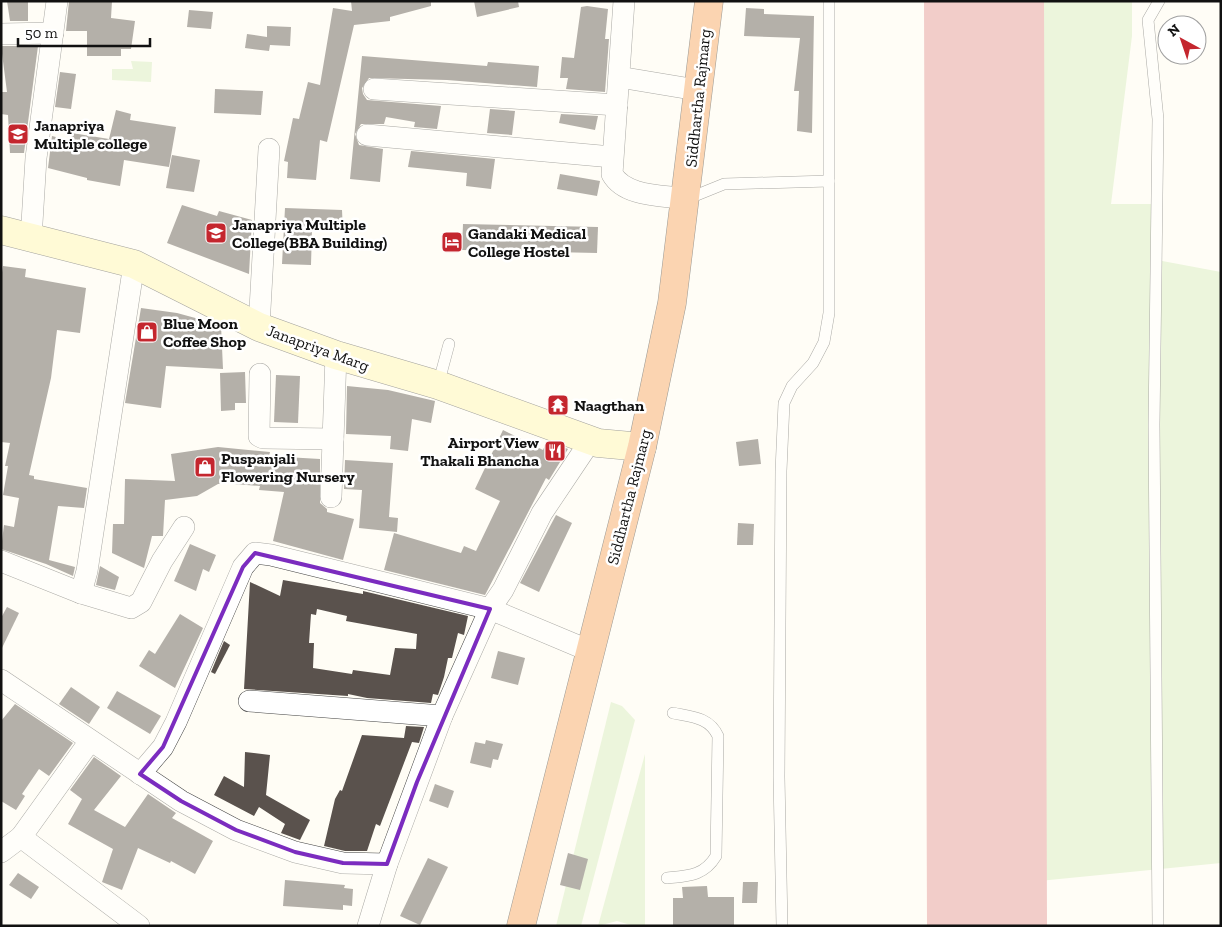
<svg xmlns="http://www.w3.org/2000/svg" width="1222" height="927" font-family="'Zilla Slab',serif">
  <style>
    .green { fill: #d5ebbd }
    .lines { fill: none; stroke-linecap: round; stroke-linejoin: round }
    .runway { stroke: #e29292; stroke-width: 120 }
    .building { fill: #5a524d; fill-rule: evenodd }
    .lane-casing { stroke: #444; stroke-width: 12 }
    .street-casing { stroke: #444; stroke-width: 22 }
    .secondary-casing { stroke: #333; stroke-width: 29 }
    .highway-casing { stroke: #222; stroke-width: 29 }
    .lane { stroke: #fff; stroke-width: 11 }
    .street { stroke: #fff; stroke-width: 21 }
    .secondary { stroke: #fff6b0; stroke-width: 28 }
    .highway { stroke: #f5a25d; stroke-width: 28 }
    .marked { fill: none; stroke: #7b2cbf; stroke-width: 4; stroke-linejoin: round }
    .labels { text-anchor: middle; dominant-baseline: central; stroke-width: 5; stroke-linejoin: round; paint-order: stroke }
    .street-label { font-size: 16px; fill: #111; stroke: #fff }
    .poi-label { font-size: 16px; font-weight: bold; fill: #111; stroke: #fff; text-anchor: start }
  </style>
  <rect width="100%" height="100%" fill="#fffdf5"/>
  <g class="green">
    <path d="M1033,1H1132V36L1111,204H1158L1157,260L1221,272V863L1029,882Z"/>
    <path d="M131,61L152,62L151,82L112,80V69H133Z"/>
    <path d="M611,702L622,706L635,720L581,926H556Z"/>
    <path d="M645,754V926H634L617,921L598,926Z"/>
  </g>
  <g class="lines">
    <path class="runway" d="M984,1L987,926"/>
  </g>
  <g class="building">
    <path d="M7,1H28V21H10Z"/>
    <path d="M69,1H112L111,18L135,21L131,49H121V56H87V31H66Z"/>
    <path d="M351,1H431V6L390,17V21L354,25L327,142L320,140L316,180L287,178L288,162L284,161L293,118L299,119L308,82L320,85L333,8L352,11Z"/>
    <path d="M474,1H518L519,7L477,17Z"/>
    <path d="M587,6L608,9L605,39H609L605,92L566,89L568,78H560L562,57L574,58L581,7Z"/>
    <path d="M746,8L764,9V14L814,16L812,133L797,131L799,91H794L800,38L744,36Z"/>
    <path d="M189,10L213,12L211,29L187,27Z"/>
    <path d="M267,26L291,27L290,46L270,45L269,51L245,48L247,34L267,37Z"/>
    <path d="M1,46H38L24,153H10L8,115L1,114V92H7Z"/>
    <path d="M362,56L487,66L488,62L539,66L537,87L447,80L369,78L362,88L363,94L367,100L441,106L437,129L414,127L415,122L386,117L384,124H361L355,134L359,145L383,149L380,182L350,179Z"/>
    <path d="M60,72L76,74L71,109L55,107Z"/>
    <path d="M215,89L263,91L261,115L214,113Z"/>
    <path d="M490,109L515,111L512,135L487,133Z"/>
    <path d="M116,110L131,114L130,120L176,127L169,167L124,160L120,186L87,180V178L48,168L52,136L71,141L72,133L109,139Z"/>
    <path d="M561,114L598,116L595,130L559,123Z"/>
    <path d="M411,151L495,159L491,189L466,186L467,173L408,167Z"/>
    <path d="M172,155L200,160L194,192L166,188Z"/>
    <path d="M560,174L600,181L597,196L557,189Z"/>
    <path d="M182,205L217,216L219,211L252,220L249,274L167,243Z"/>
    <path d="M285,208L342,210L343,232L312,229L311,265L282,264Z"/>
    <path d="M463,224L598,227L597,253L462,250Z"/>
    <path d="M3,266L26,269L25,277L86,288L80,333L57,330L51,378L29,475L34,476V479L87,488L84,508L58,506L49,560L75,567L73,576L46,564L1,549L4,525L14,527L19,498L3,495L8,466H5L10,443L1,442V279Z"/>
    <path d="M141,308L177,313L221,325L223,369L166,366L161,408L125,403Z"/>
    <path d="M245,372L246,403H235V410L221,411L220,373Z"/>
    <path d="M276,375L300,376L298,423L274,422Z"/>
    <path d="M347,386L388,390L435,401L431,423L412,419L408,451L390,449L391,436L346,434Z"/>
    <path d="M503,430L543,450L547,441L568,449L549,480L546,478L485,595L384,570L394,533L461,553L464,546L476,551L500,501L475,489Z"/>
    <path d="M758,439L761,464L739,466L736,442Z"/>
    <path d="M218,447L270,452L269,456L320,459V503L327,509V512L354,519L343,560L273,541L284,492L259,490L260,486L234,484H218L197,496L165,500L163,536H152L144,568L112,553L113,524H124L125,479L175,481L171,454Z"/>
    <path d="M345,460L393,463L389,517L398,518L397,532L359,528L362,490L344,489Z"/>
    <path d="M556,515L572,523L539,592L520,583Z"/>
    <path d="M738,523L754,524L753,545H737Z"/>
    <path d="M190,544L216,555L209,572L203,569L196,591L174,581Z"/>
    <path d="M100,566L119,577L115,590L96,585Z"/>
    <path d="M283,580L363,594V591L468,616L464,635L458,633L452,658H448L444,677L438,695L433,694L431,703L367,698L348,694V696L244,689L250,582L280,596ZM317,609L347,616L346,621L417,634L416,649L395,648L390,675L353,670L352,674L313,668L314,643H309L311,614L316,615Z"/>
    <path d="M7,607L19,613L1,650V618Z"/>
    <path d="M180,614L203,628L175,688L139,666L149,650L155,654Z"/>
    <path d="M224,641L230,645L215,674L211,672Z"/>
    <path d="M498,651L525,658L518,685L491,678Z"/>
    <path d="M71,687L100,707L89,724L59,704Z"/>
    <path d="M117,691L161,716L150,734L107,708Z"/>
    <path d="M15,704L73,743L49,776L39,769L22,794L25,796L16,810L1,801V721Z"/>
    <path d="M406,726L424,727L419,743L412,742L380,826L376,824L367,851H345L324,846L335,799L340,790L342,791L362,735L404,738Z"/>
    <path d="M486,740L503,744L498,760L493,759L491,768L470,763L475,742L485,744Z"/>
    <path d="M245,752L270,755L266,795L310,820L300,840L281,833L285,824L259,807L254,816L214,795L224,776L244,787Z"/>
    <path d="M94,757L121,776L94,810L125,827L148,794L176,813L172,818L213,841L195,874L171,861L170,863L138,848L122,890L102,882L113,849L68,824L82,799L70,790Z"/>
    <path d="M435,784L454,791L448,808L429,801Z"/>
    <path d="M568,853L588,859L580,890L560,885Z"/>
    <path d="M428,858L448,867L420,925L400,916Z"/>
    <path d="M18,873L39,887L31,899L9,885Z"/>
    <path d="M285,880L345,885L344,888L353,889L352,906L343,905V910L283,906Z"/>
    <path d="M743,882H758L757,903H742Z"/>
    <path d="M707,886L708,897H734V926H673V898H683L682,887Z"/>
  </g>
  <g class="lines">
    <g class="lane-casing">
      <g id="lane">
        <path d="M687,199L724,184L829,181V1"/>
        <path d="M438,385L449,344"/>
        <path d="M667,878C688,876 704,876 716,856L718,736C709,717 692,717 673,713"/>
        <path d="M782,926L779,777L781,471L784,403L792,386L813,363L824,342L829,313V181"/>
        <path d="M1158,926L1154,425L1158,119L1148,20L1159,1"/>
      </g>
    </g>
    <g class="street-casing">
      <g id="street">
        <path d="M624,1L612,174C625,197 662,195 687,199"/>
        <path d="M1,34L53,33"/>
        <path d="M619,77L697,90"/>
        <path d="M374,89L617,105"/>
        <path d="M367,135L612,157"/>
        <path d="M31,239L36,158L57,1"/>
        <path d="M259,327L269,149"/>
        <path d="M260,374L259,436L263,438L333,439"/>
        <path d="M331,497L336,355"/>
        <path d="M1,561L81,593L131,608L141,602L162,561L184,527"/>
        <path d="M81,593L87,571L134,264"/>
        <path d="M1,680L181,801L236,830L295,852L343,863L387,864"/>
        <path d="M249,701L442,716"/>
        <path d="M140,774L163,747L176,722L243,567L255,553L271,555L490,609L590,651"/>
        <path d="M21,837L90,741"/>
        <path d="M1,852L21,837L139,926"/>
        <path d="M368,926L387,864L442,716L490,609L503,590L542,513L591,440"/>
      </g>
    </g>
    <g class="secondary-casing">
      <path id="secondary" d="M1,230L134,264L259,327L336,355L438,385L598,443L642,447"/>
    </g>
    <g class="highway-casing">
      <path id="highway" d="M521,926L642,447L672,303L709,1"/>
    </g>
    <use href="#lane" class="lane"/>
    <use href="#street" class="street"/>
    <use href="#secondary" class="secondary"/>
    <use href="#highway" class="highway"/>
  </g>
  <path d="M0 0H1222V927H0ZM255,553L490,609L417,782L387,864L343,863L295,852L236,830L181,801L140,774L163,747L243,567Z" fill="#fffdf5" fill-opacity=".55" fill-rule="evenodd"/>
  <path class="marked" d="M255,553L490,609L417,782L387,864L343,863L295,852L236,830L181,801L140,774L163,747L243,567Z"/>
  <defs>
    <g id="university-square" transform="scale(1.125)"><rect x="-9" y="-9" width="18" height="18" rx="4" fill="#c4262e" stroke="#fff"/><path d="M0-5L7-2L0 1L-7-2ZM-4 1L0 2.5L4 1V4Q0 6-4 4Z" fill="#fff"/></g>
    <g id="hotel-square" transform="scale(1.125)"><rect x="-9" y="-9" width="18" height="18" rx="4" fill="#c4262e" stroke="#fff"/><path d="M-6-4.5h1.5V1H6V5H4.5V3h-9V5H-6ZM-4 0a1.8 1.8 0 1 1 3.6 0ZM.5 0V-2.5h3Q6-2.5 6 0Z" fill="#fff"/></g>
    <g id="shop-square" transform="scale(1.125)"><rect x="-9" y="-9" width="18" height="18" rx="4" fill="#c4262e" stroke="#fff"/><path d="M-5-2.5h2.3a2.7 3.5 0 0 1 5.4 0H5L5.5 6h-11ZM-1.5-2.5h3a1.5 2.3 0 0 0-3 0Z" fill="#fff"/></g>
    <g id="temple-square" transform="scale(1.125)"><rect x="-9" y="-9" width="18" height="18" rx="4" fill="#c4262e" stroke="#fff"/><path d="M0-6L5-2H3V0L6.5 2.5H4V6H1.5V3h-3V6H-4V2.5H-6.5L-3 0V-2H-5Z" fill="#fff"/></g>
    <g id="restaurant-square" transform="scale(1.125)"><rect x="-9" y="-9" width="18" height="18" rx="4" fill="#c4262e" stroke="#fff"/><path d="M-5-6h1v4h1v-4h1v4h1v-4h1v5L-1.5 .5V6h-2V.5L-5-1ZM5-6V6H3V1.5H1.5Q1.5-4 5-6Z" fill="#fff"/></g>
  </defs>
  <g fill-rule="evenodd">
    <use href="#university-square" x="18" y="134"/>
    <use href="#university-square" x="216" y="233"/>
    <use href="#hotel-square" x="452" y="242"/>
    <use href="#shop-square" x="147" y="332"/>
    <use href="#temple-square" x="558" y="405"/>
    <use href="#restaurant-square" x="555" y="451"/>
    <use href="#shop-square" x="205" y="467"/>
  </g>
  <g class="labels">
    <g class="street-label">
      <text transform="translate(698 98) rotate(-84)">Siddhartha Rajmarg</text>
      <text transform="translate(318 348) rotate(20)">Janapriya Marg</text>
      <text transform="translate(629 497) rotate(-76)">Siddhartha Rajmarg</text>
    </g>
    <g class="poi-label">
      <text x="34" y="125">Janapriya<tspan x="34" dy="18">Multiple college</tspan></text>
      <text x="232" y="224">Janapriya Multiple<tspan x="232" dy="18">College(BBA Building)</tspan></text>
      <text x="468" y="233">Gandaki Medical<tspan x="468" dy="18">College Hostel</tspan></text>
      <text x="163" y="323">Blue Moon<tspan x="163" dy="18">Coffee Shop</tspan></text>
      <text x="574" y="405">Naagthan</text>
      <text x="539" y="442" text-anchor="end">Airport View<tspan x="539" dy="18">Thakali Bhancha</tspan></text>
      <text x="221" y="458">Puspanjali<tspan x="221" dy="18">Flowering Nursery</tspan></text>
    </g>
  </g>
  <rect width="1222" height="927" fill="none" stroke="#111111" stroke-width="5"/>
  <g transform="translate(1182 40) rotate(320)"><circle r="24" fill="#ffffff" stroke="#a0a0a0"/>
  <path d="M0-4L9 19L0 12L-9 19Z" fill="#c4262e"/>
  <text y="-8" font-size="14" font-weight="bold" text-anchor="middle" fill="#111111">N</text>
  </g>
  <path d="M18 38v8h132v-8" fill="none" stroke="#111111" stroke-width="2.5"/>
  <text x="25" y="38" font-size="15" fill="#111111" stroke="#ffffff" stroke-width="4" paint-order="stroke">50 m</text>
</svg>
